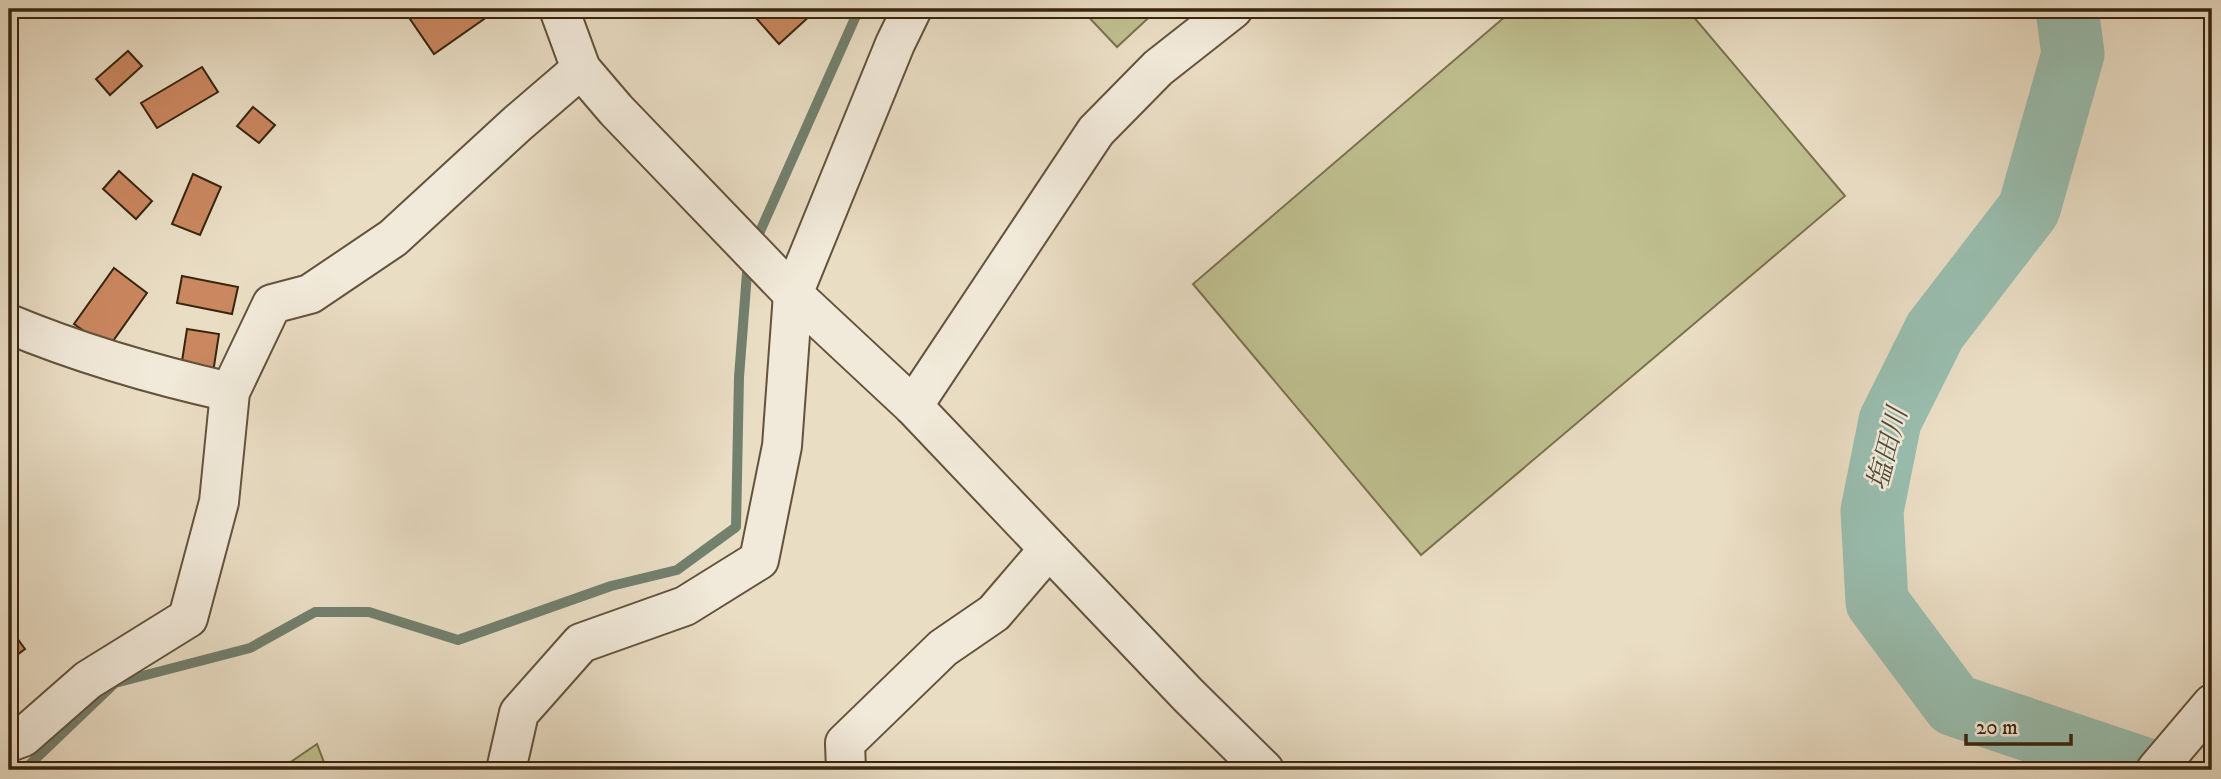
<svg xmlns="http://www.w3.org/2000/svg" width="2221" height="779" font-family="'IM FELL DW Pica','Noto Serif JP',serif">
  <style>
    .green { fill: #bfbf8f; stroke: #7c724e; stroke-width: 2 }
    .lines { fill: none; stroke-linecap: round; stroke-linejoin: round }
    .stream { stroke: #72806e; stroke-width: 10 }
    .river { stroke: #99bdae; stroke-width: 63 }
    .building { fill: #ca8760; stroke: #38250e; stroke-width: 2 }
    .street-casing { stroke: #64533c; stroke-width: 42 }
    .street { stroke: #f1e9d9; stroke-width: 38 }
    .labels { text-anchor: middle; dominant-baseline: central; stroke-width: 5; stroke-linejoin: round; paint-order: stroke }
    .water-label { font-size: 28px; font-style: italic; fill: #504b36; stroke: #f1e9d9 }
  </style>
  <rect width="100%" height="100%" fill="#e9ddc4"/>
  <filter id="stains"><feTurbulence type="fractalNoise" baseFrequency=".00286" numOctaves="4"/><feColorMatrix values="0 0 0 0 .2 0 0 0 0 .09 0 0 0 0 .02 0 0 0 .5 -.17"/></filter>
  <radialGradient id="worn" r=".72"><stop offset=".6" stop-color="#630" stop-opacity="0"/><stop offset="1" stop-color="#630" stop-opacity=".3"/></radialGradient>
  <g class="green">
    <path d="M1081,9H1158L1117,47Z"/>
    <path d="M1514,9H1687L1845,196L1421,555L1193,284Z"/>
    <path d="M317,744L327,770H279Z"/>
  </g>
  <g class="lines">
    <g class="stream">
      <path d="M754,245L859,9"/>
      <path d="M9,767L28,766L115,683L250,648L315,612H369L458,640L611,586L677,570L736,527L739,377L748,260"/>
    </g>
    <path class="river" d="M2067,9L2073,54L2029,209L1935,331L1890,421L1872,511L1877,602L1954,705L2148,770"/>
  </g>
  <g class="building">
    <path d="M425,9H476L484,19L434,54L410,19Z"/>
    <path d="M748,9H807L812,14L779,44Z"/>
    <path d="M128,51L142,66L110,95L96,79Z"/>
    <path d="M202,67L218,92L157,128L141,103Z"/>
    <path d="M253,107L275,125L259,143L237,126Z"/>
    <path d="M119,171L152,201L136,219L103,189Z"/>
    <path d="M193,174L221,187L200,235L172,224Z"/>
    <path d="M9,224L16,229L9,239Z"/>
    <path d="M114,268L147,293L108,348L74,324Z"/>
    <path d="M182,276L238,287L232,314L177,303Z"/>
    <path d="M187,329L219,334L212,379L180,374Z"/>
    <path d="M9,627L25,649L9,661Z"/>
  </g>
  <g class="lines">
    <g class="street-casing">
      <g id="street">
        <path d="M559,9L581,69L616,110L793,294L913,406L1188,695L1264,770"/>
        <path d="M9,324C81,354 154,375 230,392"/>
        <path d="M913,406L1096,131L1158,68L1233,9"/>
        <path d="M9,742L23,737L88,680L188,618L219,502L230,392L272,304L310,294L393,238L518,123L581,69"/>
        <path d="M506,770L519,713L581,643L685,606L759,560L782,446L793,294L895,44L912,9"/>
        <path d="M846,770L845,743L943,648L994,613L1048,550"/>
        <path d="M2156,770L2212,704"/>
      </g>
    </g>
    <use href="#street" class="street"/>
  </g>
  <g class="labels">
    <g class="water-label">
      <text transform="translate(1888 449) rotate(-75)">塩田川</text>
    </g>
  </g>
  <rect width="2221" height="779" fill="none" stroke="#e9ddc4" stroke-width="35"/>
  <rect x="10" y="10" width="2200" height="758" fill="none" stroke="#38250e" stroke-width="3.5"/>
  <rect x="18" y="18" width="2186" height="744" fill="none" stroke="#38250e" stroke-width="2"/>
  <path d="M1966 734v10h105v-10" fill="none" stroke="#38250e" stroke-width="3.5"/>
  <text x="1976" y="734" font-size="21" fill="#38250e" stroke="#f1e9d9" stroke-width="5" paint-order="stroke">20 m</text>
  <rect width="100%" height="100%" filter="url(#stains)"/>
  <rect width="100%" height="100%" fill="url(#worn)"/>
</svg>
